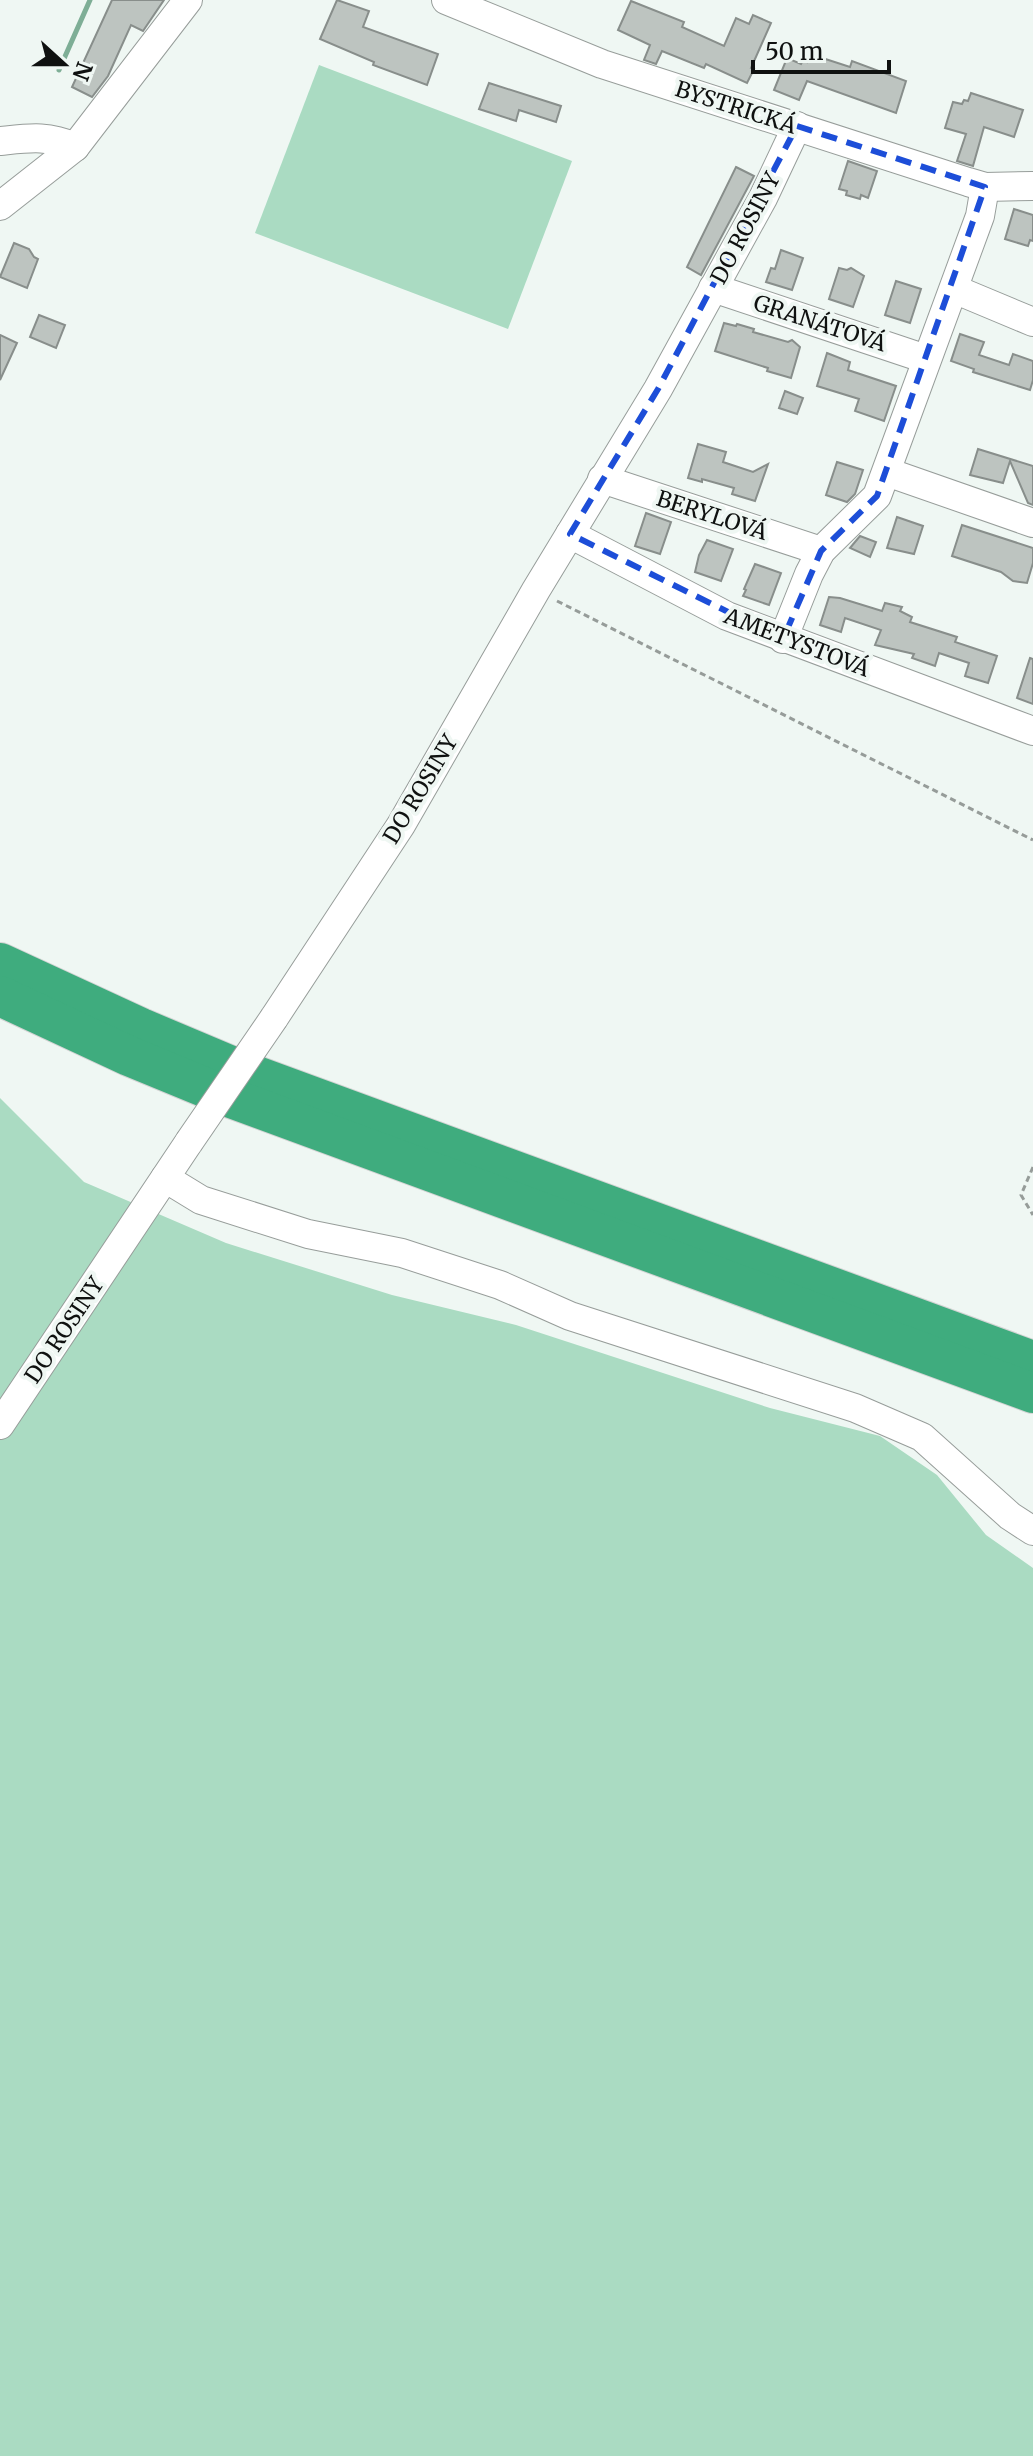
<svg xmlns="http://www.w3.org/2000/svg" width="1033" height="2456" font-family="Merriweather,serif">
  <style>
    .green { fill: #aadbc2 }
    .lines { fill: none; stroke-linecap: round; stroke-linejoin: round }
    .stream { stroke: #7eae96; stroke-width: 5 }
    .building { fill: #bdc4c0; stroke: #888e8b; stroke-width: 2 }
    .minor-casing { stroke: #979d9a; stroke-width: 30 }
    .highway-casing { stroke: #d4d4d4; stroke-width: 42 }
    .path { stroke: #969c99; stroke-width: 3; stroke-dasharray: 6 4; stroke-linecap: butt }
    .minor { stroke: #fff; stroke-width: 28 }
    .highway { stroke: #3fac7e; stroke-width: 40 }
    .minor-bridge-casing { stroke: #979d9a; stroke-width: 30; stroke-linecap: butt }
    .minor-bridge { stroke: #fff; stroke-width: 28 }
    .marked { fill: none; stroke: #1d4ed8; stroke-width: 6; stroke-dasharray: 16 10; stroke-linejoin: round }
    .labels { text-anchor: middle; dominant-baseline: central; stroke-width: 8; stroke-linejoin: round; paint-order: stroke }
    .street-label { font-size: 22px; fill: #0f1110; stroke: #eff7f3 }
  </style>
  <rect width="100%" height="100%" fill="#eff7f3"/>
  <g class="green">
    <path d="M319,65L572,161L508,329L255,233Z"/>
    <path d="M0,1098L84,1182L226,1243L392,1295L516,1325L770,1408L880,1436L937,1475L986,1535L1033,1568V2456H0Z"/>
  </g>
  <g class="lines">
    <path class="stream" d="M59,70L90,0"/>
  </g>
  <g class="building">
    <path d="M112,0H164L143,31L131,25L108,76L92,97L72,87Z"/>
    <path d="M337,0L369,11L363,27L438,54L427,85L373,65L374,62L320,39Z"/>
    <path d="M631,1L684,22L682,27L724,46L736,18L749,24L753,15L771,23L751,68L754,69L747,83L706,64L704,68L662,51L656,64L644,60L650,45L618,30Z"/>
    <path d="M810,54L850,67L852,61L906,81L896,113L807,81L799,100L774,90L787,58L801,64L803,60L807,62Z"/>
    <path d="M489,83L561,106L556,122L519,110L516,121L479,109Z"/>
    <path d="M971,93L1023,110L1014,137L984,127L973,166L957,161L966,134L945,128L953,102L962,104L964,100L968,101Z"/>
    <path d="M848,161L877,171L868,198L861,195L860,199L846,195L847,191L839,189Z"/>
    <path d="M736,167L754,176L701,275L687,267Z"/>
    <path d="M1014,209L1033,215V241L1030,240L1028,246L1005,239Z"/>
    <path d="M14,243L29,249L34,257L38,259L27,288L0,277Z"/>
    <path d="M781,250L803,258L792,290L766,282L771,268L775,269Z"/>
    <path d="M839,268L847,270L851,268L864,276L853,307L829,299Z"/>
    <path d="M896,281L921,289L910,323L885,315Z"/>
    <path d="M39,315L65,325L56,348L30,337Z"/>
    <path d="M724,323L736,326L737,324L754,329L753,332L788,342L792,340L800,347L791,378L767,371L768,368L715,351Z"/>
    <path d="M960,334L984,342L979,355L1009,365L1013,354L1033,361V380L1030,390L973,372L974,369L951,361Z"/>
    <path d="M0,335L17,343L0,380Z"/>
    <path d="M827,353L850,362L848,370L896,386L884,421L855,411L859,399L817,386Z"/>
    <path d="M785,391L803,398L797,414L779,408Z"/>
    <path d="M698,444L726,452L723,462L753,472L768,464L755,501L732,494L734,488L702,479V482L688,478Z"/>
    <path d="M978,449L1033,466V505L1028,503L1010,461L1003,483L970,475Z"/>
    <path d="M837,462L863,470L855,494L847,502L826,495Z"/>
    <path d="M646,513L671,522L660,554L635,546Z"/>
    <path d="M897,517L923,526L914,554L887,548Z"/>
    <path d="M962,525L1033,548V563L1027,583L1013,581L1001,572L952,556Z"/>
    <path d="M860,536L876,542L870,557L850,548Z"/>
    <path d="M707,540L733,549L721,581L695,572L699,555Z"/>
    <path d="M755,564L781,573L769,605L743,596L746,590L744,589Z"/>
    <path d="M829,597L840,598L882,611L885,603L902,607L900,611L912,617L910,622L957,637L955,642L997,656L988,683L965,676L969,663L939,653L935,666L912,658L914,654L875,645L881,630L845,618L841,632L820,625Z"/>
    <path d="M1030,658L1033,659V704L1017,698Z"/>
  </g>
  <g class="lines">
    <g class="minor-casing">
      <g id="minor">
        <path d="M446,0L602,64L968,182L985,187L1033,186"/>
        <path d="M0,141C30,138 47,135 75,147"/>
        <path d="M0,206L75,147L188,0"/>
        <path d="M713,288L926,359"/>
        <path d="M954,289L1033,322"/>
        <path d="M887,472L1033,523"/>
        <path d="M602,479L821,551"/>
        <path d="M570,534L727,616L1033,731"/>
        <path d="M783,639L809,574L821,551L877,496L980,216L985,187"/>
        <path d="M274,1018L401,825L536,590L658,389L763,198L797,126"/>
        <path d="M165,1178L201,1200L308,1234L402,1253L500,1285L570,1316L855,1408L922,1437L1010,1516L1033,1531"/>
        <path d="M0,1425L189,1142"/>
      </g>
    </g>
    <g class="highway-casing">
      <g id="highway">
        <path d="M0,963L141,1028L243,1071L1033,1361"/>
        <path d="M0,996L129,1056L231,1098L1033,1393"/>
      </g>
    </g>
    <g class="path">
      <path d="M557,601L1033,840"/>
      <path d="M1033,1167L1021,1195L1033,1215"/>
    </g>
    <use href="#minor" class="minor"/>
    <use href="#highway" class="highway"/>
    <g class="minor-bridge-casing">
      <path id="minor-bridge" d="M189,1142L274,1018"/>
    </g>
    <use href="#minor-bridge" class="minor-bridge"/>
  </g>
  <path class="marked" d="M797,126L985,187L877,496L821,551L783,639L570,534L658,389Z"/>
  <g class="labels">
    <g class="street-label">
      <text transform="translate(736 107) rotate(18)">BYSTRICKÁ</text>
      <text transform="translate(745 228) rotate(-62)">DO ROSINY</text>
      <text transform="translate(820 323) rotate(18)">GRANÁTOVÁ</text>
      <text transform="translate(712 515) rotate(18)">BERYLOVÁ</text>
      <text transform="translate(797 642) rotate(21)">AMETYSTOVÁ</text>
      <text transform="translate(420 789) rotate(-59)">DO ROSINY</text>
      <text transform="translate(64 1330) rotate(-56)">DO ROSINY</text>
    </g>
  </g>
  <g transform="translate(64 64) rotate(111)" stroke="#eff7f3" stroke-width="6" paint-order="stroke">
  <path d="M0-6L14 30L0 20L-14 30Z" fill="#0f1110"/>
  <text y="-12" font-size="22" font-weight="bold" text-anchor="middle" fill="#0f1110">N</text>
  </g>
  <path d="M753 60v12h136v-12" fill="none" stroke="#0f1110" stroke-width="4"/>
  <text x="765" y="60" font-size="24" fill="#0f1110" stroke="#eff7f3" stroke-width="6" paint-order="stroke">50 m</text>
</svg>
